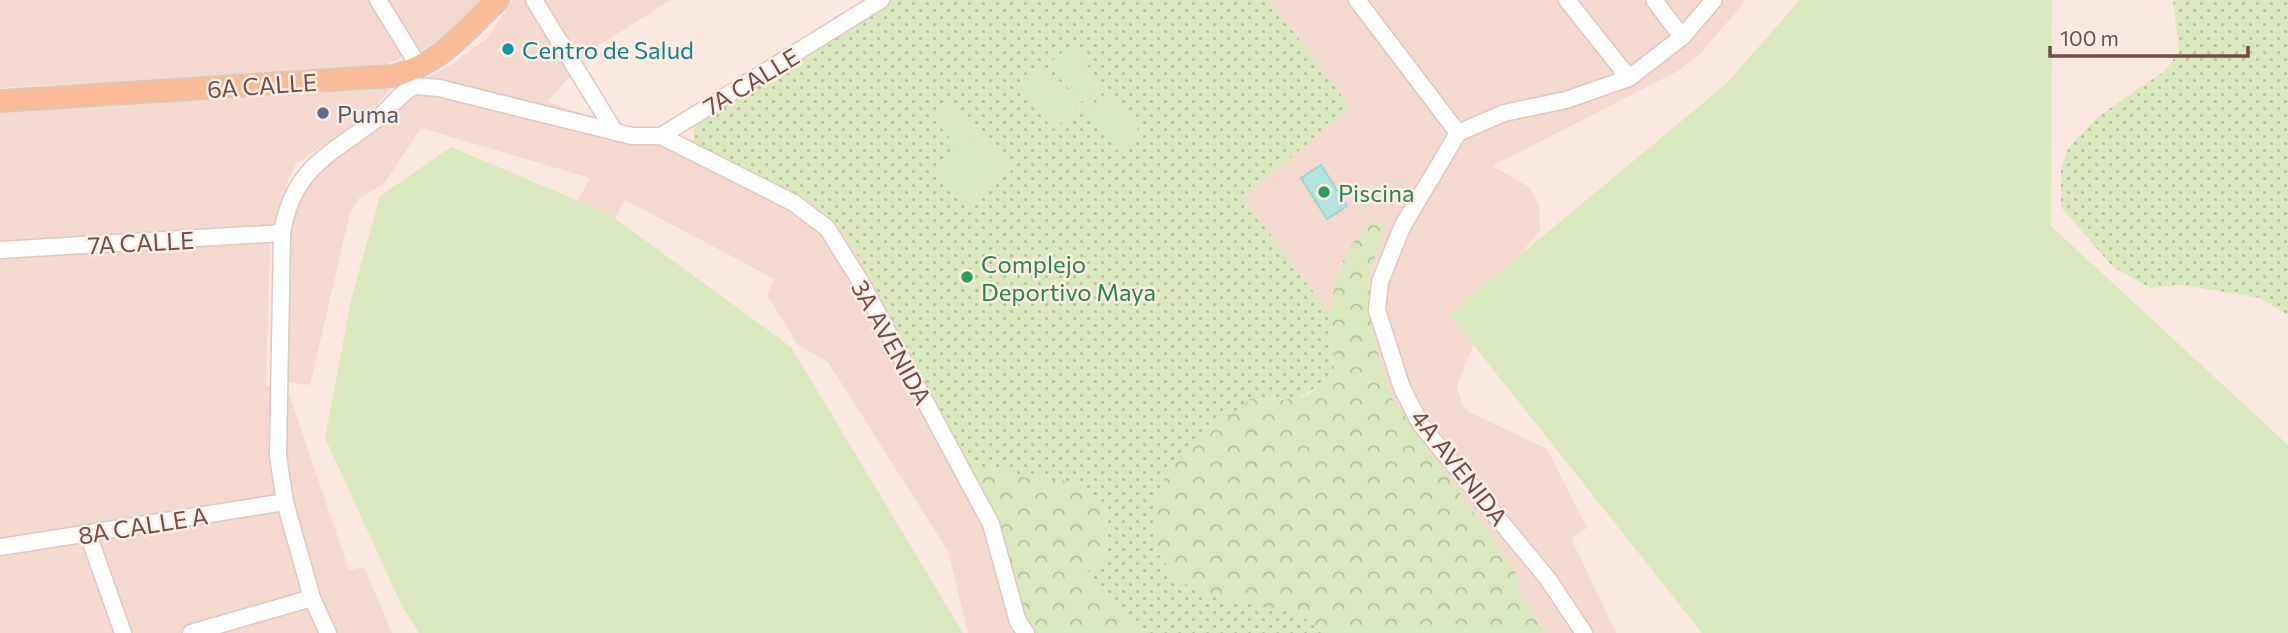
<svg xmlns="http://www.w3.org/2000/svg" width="2288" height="633" font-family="Commissioner,sans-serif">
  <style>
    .residential { fill: #f3d9ce }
    .grass { fill: url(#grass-dots) }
    .forest { fill: url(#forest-crowns) }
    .green { fill: #dae8be }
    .water { fill: #b4e4de; stroke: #9bd5cf; stroke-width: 2 }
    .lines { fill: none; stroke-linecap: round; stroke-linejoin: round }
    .minor-casing { stroke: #e1c5be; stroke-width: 19 }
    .major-casing { stroke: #d4c9c8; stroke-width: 24 }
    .minor { stroke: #fff; stroke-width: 16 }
    .major { stroke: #fabc98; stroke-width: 21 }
    .culture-dot { fill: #0f9aa8; stroke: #ffeee4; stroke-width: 2.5 }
    .service-dot { fill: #5c6f8a; stroke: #ffeee4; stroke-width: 2.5 }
    .leisure-dot { fill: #2e9e5b; stroke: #ffeee4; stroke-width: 2.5 }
    .labels { text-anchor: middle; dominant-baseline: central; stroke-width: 5; stroke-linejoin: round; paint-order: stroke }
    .culture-label { font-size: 24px; fill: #0d838f; stroke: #ffeee4; text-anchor: start }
    .street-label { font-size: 24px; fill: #714c48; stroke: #ffeee4 }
    .service-label { font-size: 24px; fill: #4e5e75; stroke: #ffeee4; text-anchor: start }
    .leisure-label { font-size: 24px; fill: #27864d; stroke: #ffeee4; text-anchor: start }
  </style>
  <defs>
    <pattern id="grass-dots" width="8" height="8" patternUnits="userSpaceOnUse" patternTransform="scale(1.75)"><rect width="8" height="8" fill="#dae8be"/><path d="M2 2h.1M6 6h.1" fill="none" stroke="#b5be9c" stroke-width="1.8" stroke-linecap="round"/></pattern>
    <pattern id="forest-crowns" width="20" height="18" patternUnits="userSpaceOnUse" patternTransform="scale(1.75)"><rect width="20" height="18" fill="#dae8be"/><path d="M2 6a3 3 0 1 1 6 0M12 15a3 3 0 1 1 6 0" fill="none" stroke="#b5be9c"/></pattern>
  </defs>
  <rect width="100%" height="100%" fill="#fbe9df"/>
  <g class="residential">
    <path d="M0,0H482L466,21L426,48L380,67L0,88Z"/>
    <path d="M513,0H671L596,47L547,102L693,150L790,190L812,201L839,227L864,266L969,472L1033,633H968L948,551L828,362L797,344L767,294L775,279L625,200L613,222L576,204L590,178L421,128L383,185L359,198L350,213L310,385L285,382L349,570L364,567L392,633H0V111L400,78L369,114L296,164L288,181L270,237L266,386L284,382L291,221L305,187L319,170L356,146L388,119L421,81L452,64L486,39Z"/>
    <path d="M1269,0H1746L1700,54L1678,71L1492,166L1529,187L1539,205L1540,230L1498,283L1457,386L1462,405L1469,412L1547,449L1587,528L1571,538L1616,633H1546L1519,592L1515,570L1392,398L1379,358L1370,307L1368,278L1385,224L1340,264L1331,315L1243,198L1349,107Z"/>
  </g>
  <g class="grass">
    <path d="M887,0H1269L1350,107L1243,198L1331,315L1334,369C1301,404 1298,400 1251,399L1268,605L1296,612L1326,633H1141L1083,574L1108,557L1104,505L1081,482L1027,478L996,469L969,472L864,266L839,227L812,202L790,190L693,150L694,127Z"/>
    <path d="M2173,0H2288V315L2260,298L2182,285L2150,288L2112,266L2061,207V170L2068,148L2100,115L2166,70L2179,51Z"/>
  </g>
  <g class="forest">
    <path d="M1373,220L1386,224L1368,278L1370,307L1379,358L1392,398L1515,570L1519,592L1546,633H1326L1296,612L1206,596L1175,578L1154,547V503L1171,469L1195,441L1251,399L1283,400L1308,396L1334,369C1335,351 1330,332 1331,314C1333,276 1346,246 1373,220Z"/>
    <path d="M996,469L1027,478L1081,482L1104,505L1108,557L1084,574L1141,633H1033L1021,611L969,472Z"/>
  </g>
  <g class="green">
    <path d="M1800,0H2052L2051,226L2288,445V633H1702L1449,314L1726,84Z"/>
    <path d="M1071,45L1103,85L1080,103L1048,64Z"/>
    <path d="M1043,67L1077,110L1053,129L1019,87Z"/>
    <path d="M1109,92L1140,132L1117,150L1085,110Z"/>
    <path d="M951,103L975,131L957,147L933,118Z"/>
    <path d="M982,131L1013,169L967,207L936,168Z"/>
    <path d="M451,147L609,214L791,347L963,633H419L402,606L325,438L351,300L380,196Z"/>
  </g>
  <path class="water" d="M1321,165L1347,206L1327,219L1301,178Z"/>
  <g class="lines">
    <g class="minor-casing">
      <g id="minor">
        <path d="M378,0L420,68"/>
        <path d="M534,0L615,132"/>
        <path d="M1357,0L1458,133"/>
        <path d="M1567,0L1629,78"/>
        <path d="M1654,0L1682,37"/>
        <path d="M1458,133L1402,227L1380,282L1377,310L1402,388L1421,425L1548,579L1584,633"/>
        <path d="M1458,133L1504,113L1566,100L1629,78L1682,37L1714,0"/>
        <path d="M661,136L794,203L827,228L862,284L991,524L1018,622L1026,633"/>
        <path d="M0,250L282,233"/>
        <path d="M88,534L123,633"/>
        <path d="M0,547L285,502"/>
        <path d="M191,633L312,598"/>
        <path d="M328,633L312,598L285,502L278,456L282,233C293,167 330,155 378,118C391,108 400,92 415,86L439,88L632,136H661L881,0"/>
      </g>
    </g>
    <g class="major-casing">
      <path id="major" d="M0,101L393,76C442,63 462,34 498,0"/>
    </g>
    <use href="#minor" class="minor"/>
    <use href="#major" class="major"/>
  </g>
  <circle class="culture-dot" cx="508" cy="49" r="7"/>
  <circle class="service-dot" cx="323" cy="113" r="7"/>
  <g class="leisure-dot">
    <circle cx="1324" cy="192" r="7"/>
    <circle cx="967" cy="277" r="7"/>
  </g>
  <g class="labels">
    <g class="culture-label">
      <text x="522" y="49">Centro de Salud</text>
    </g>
    <g class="street-label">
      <text transform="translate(751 81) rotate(-31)">7A CALLE</text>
      <text transform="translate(262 85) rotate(-4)">6A CALLE</text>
      <text transform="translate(141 242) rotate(-3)">7A CALLE</text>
      <text transform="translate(892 342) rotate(61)">3A AVENIDA</text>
      <text transform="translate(1460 467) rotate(52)">4A AVENIDA</text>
      <text transform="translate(143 525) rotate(-9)">8A CALLE A</text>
    </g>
    <g class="service-label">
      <text x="337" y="113">Puma</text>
    </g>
    <g class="leisure-label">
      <text x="1338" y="192">Piscina</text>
      <text x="981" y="263">Complejo<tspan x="981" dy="28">Deportivo Maya</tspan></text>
    </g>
  </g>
  <path d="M2050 46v10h198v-10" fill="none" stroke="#714c48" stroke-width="3.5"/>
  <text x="2060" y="46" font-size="21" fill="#714c48" stroke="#ffeee4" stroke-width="5" paint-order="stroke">100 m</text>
</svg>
